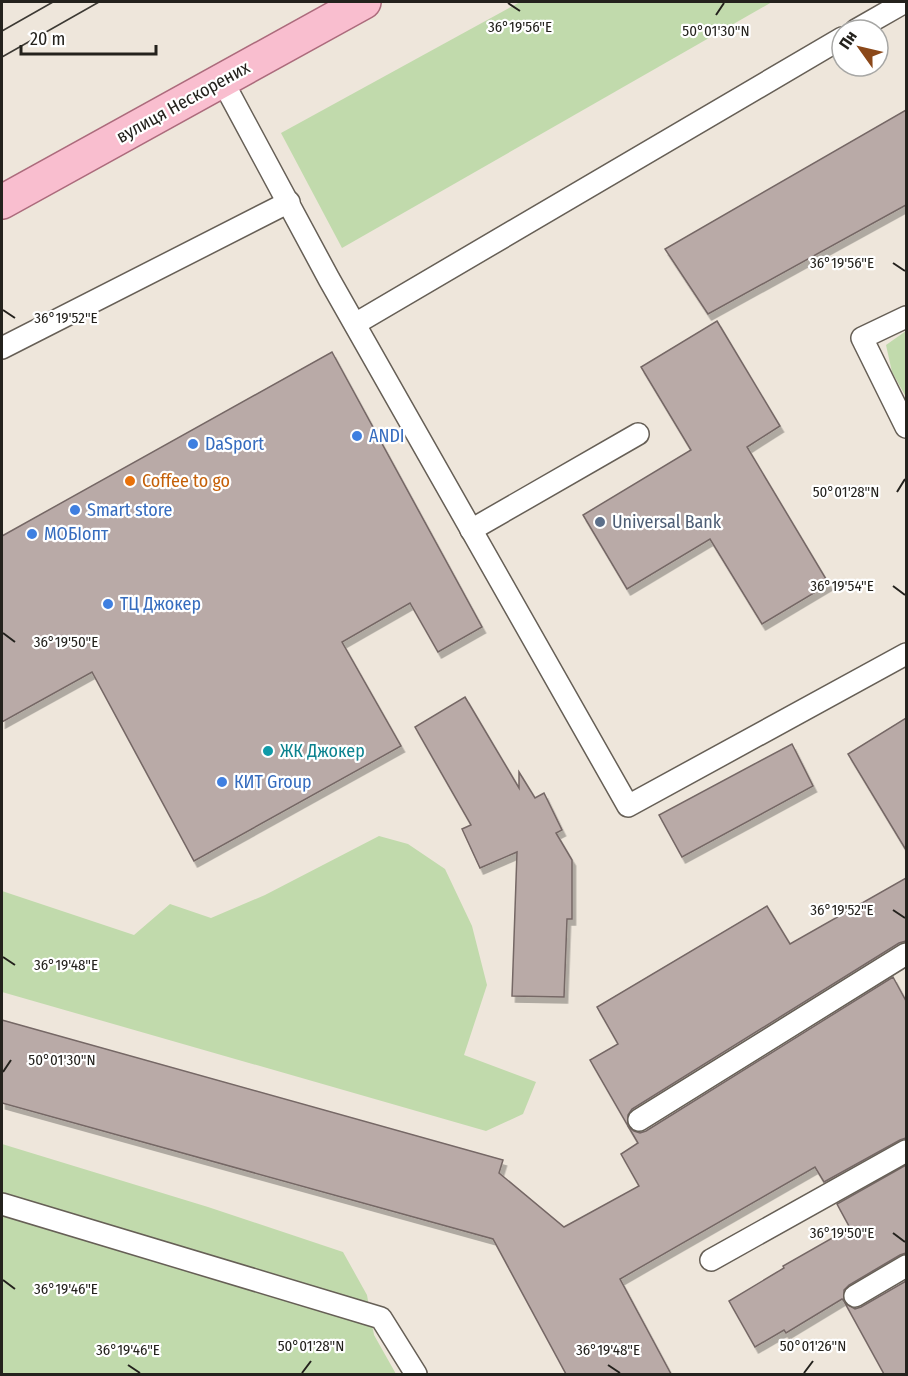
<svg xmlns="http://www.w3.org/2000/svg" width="908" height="1376" font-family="'Fira Sans Condensed',sans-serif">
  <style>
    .green { fill: #c1daac }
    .building { fill: #b9aaa7; stroke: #756765; stroke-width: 1.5; filter: url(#shadow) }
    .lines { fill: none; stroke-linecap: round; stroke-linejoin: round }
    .service-casing { stroke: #665f56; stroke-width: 24 }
    .primary-casing { stroke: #ac6b7c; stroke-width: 36 }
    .service { stroke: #fff; stroke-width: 21 }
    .primary { stroke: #f9becf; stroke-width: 33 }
    .tram { stroke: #3c3933; stroke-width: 1.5 }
    .ticks { fill: none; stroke: #24221d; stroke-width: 2 }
    .shop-dot { fill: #3f7fe0; stroke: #fff; stroke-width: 2 }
    .food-dot { fill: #e8710a; stroke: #fff; stroke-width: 2 }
    .service-dot { fill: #5c6f8a; stroke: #fff; stroke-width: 2 }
    .culture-dot { fill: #0f9aa8; stroke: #fff; stroke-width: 2 }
    .labels { text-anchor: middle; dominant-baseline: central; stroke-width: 4.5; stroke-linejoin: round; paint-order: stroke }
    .street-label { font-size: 18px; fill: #24221d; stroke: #fff }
    .shop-label { font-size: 18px; fill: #366cbe; stroke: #fff; text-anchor: start }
    .food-label { font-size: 18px; fill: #c56008; stroke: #fff; text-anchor: start }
    .service-label { font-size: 18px; fill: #4e5e75; stroke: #fff; text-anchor: start }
    .culture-label { font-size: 18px; fill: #0d838f; stroke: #fff; text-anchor: start }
    .ticks-label { font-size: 15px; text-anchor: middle; fill: #24221d; stroke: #fff; stroke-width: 4.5; stroke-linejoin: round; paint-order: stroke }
  </style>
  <defs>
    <filter id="shadow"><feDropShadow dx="3.5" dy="6" stdDeviation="0" flood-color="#0004"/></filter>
  </defs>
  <rect width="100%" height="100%" fill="#eee6db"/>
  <g class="green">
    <path d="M520,2H772L342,248L281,133Z"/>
    <path d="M906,331V397L892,372L886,345Z"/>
    <path d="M379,836L408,844L445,869L472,926L487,985L464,1055L536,1082L523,1114L486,1131L2,992V891L134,935L170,904L211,918L265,895Z"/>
    <path d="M2,1144L208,1207L343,1252L367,1295L374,1335L396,1374H2Z"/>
  </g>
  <g class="building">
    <path d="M906,110V205L708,314L665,249Z"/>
    <path d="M717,321L780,426L747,447L829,584L762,624L710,539L627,589L583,515L691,450L641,367Z"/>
    <path d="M332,352L482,627L438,652L410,603L342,642L401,746L194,861L92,672L2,722V536Z"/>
    <path d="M465,697L519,788V772L535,798L544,793L562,830L556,833L572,860V919H567L564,997L512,996L517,852L480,868L462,829L471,825L415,727Z"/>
    <path d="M906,718V850L848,754Z"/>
    <path d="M792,744L813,786L682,857L659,815Z"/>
    <path d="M906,878V941L899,943L632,1109L628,1115V1126L590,1060L618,1044L597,1007L767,906L790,944Z"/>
    <path d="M893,977L906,1001V1138L900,1140L824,1182L815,1167L620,1279L671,1374H566L493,1239L2,1103V1020L503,1160L499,1173L564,1227L639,1186L621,1154L638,1143L628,1126L634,1131L640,1133L646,1131Z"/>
    <path d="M906,1165V1253L900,1255L849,1285L844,1290V1301L842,1299L786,1333L784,1330L755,1347L729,1301L784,1268L783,1266L850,1228L837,1204Z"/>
    <path d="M906,1281V1374H884L845,1303L855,1309L861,1307Z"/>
  </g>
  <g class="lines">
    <g class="service-casing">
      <g id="service">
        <path d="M856,30L905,2"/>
        <path d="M222,80L329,279L628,806L906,654"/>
        <path d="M906,317L862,338L906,427"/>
        <path d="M355,324L842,38"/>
        <path d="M2,348L289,202"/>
        <path d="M471,530L638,434"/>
        <path d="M639,1120L906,954"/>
        <path d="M2,1204L381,1318L416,1374"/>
        <path d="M711,1260L906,1151"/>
        <path d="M855,1296L906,1266"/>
      </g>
    </g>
    <g class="primary-casing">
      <path id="primary" d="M2,202L364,2"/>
    </g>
    <use href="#service" class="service"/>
    <use href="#primary" class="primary"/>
    <g class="tram">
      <path d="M2,31L53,2"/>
      <path d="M2,57L99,2"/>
    </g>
  </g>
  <path class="ticks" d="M508,3L520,11M716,15L724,3M893,263L905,271M3,310L15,318M897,492L905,479M893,586L905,595M3,633L15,642M893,910L905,918M3,957L15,965M3,1072L11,1060M893,1233L905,1242M3,1280L15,1289M128,1365L140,1373M608,1365L620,1373M302,1373L311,1361M804,1373L813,1361"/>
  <g class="shop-dot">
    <circle cx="357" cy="436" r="6"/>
    <circle cx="193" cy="444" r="6"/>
    <circle cx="75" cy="510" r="6"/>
    <circle cx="32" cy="534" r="6"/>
    <circle cx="108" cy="604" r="6"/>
    <circle cx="222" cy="782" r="6"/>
  </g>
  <circle class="food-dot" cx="130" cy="481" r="6"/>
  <circle class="service-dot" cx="600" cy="522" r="6"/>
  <circle class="culture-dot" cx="268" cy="751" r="6"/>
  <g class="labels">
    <g class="street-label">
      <text transform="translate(183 102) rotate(-29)">вулиця Нескорених</text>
    </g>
    <g class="shop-label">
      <text x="369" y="436">ANDI</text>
      <text x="205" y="444">DaSport</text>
      <text x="87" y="510">Smart store</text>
      <text x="44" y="534">МОБІопт</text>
      <text x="120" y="604">ТЦ Джокер</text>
      <text x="234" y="782">КИТ Group</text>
    </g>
    <g class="food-label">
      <text x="142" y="481">Coffee to go</text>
    </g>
    <g class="service-label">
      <text x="612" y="522">Universal Bank</text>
    </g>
    <g class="culture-label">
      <text x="280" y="751">ЖК Джокер</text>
    </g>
  </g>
  <g class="ticks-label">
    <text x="520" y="32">36°19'56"E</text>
    <text x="716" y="36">50°01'30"N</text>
    <text x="842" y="268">36°19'56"E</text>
    <text x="66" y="323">36°19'52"E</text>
    <text x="846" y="497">50°01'28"N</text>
    <text x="842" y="591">36°19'54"E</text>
    <text x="66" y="647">36°19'50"E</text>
    <text x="842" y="915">36°19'52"E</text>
    <text x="66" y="970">36°19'48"E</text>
    <text x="62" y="1065">50°01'30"N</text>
    <text x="842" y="1238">36°19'50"E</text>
    <text x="66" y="1294">36°19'46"E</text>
    <text x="311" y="1351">50°01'28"N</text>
    <text x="813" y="1351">50°01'26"N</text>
    <text x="128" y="1355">36°19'46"E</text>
    <text x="608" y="1355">36°19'48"E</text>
  </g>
  <rect width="908" height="1376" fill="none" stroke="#24221d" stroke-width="6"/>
  <g transform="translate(860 48) rotate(304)"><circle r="28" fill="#ffffff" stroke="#a7a7a5" stroke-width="1.5"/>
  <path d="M0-4.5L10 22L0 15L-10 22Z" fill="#8b4819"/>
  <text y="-9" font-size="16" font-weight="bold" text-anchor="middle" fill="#24221d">Пн</text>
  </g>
  <path d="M21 45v9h135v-9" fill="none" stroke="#24221d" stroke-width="3"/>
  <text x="30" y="45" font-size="18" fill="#24221d" stroke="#ffffff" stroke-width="4.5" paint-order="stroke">20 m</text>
</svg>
